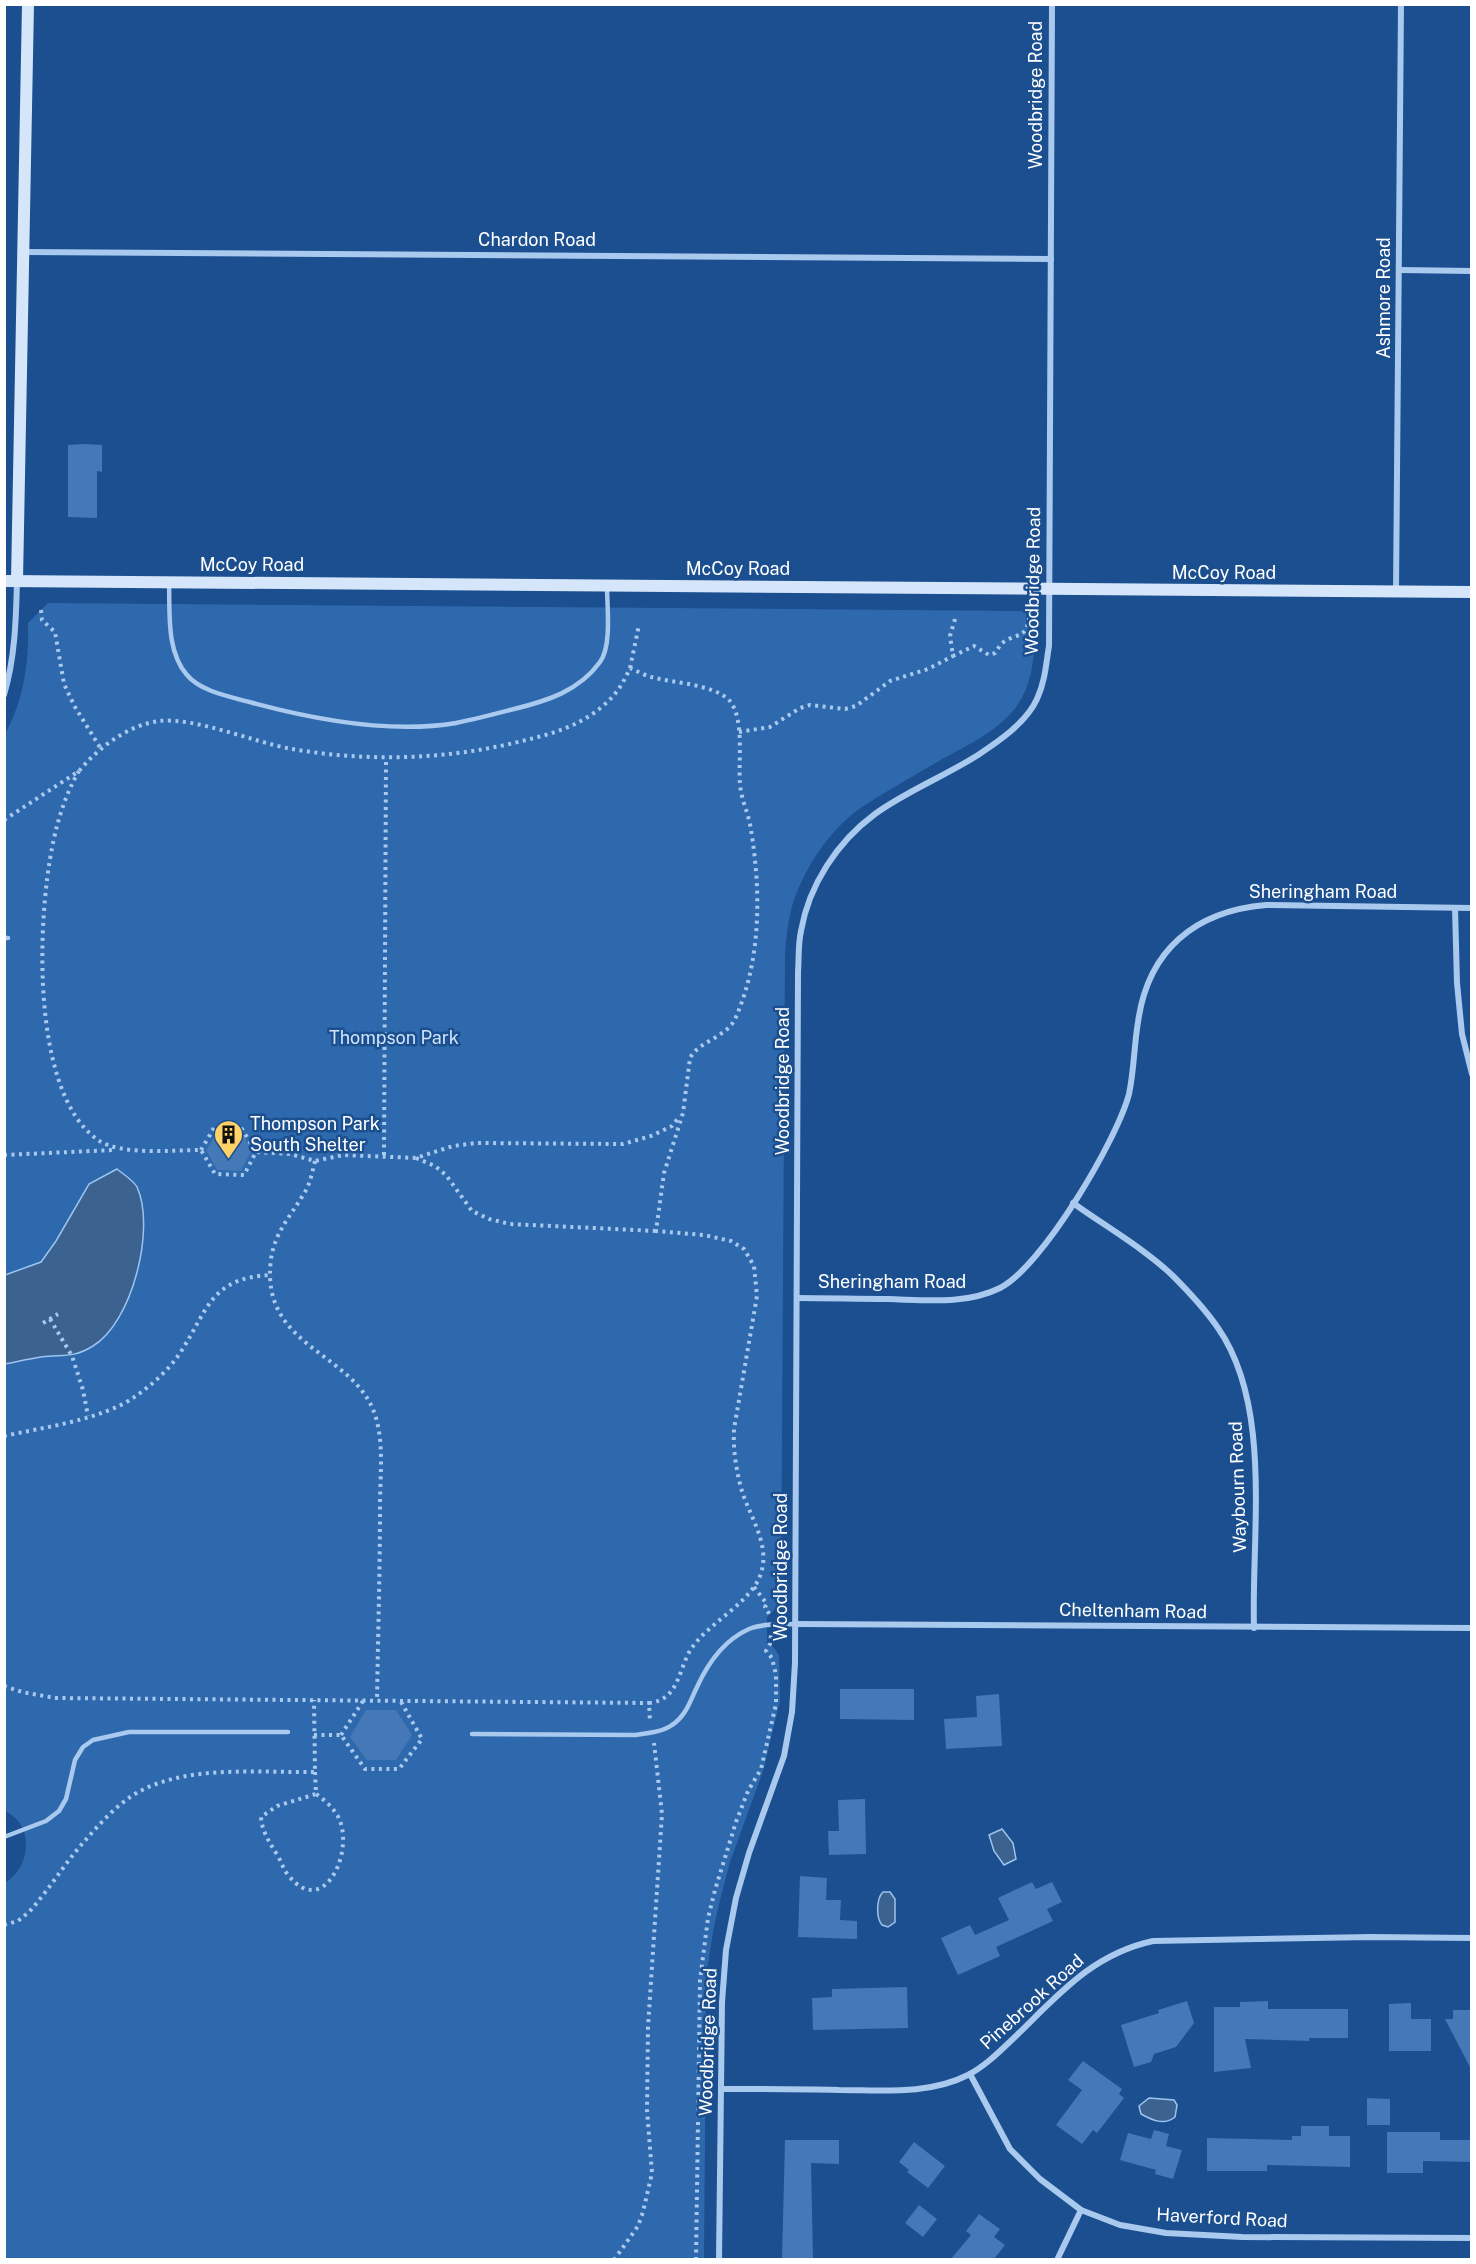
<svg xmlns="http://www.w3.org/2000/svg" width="1476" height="2264" font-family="'Public Sans',sans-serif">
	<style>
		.green { fill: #2e69ad }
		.water { fill: #3c6290; stroke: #9cc4f0; stroke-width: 1.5 }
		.building { fill: #4478b7 }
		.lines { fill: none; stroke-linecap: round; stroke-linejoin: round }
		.path { stroke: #a9c9ee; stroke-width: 4; stroke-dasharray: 3 4.5; stroke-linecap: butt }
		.lane { stroke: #a9c9ee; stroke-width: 4.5 }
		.street { stroke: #a9c9ee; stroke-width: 6 }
		.secondary { stroke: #d6e6fa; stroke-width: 12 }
		.labels { text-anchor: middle; stroke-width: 5; stroke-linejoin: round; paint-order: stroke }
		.street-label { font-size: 18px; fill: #fff; stroke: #1b4f8f }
		.park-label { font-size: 18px; fill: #cfe3fa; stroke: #1b4f8f }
		.poi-label { font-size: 18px; fill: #fff; stroke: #1b4f8f; text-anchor: start }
	</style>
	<rect width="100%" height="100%" fill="#1b4f8f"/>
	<path class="green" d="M 48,603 L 1026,611 L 1026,624 L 1035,625 C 1035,655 1033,688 1012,712 C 994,733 968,745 944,758 C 917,774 888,790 862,807 C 830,829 805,867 793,903 C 788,920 786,939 785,957 L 781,1597 L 778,1606 L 767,1617 L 767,1643 L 773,1647 L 779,1655 L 780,1701 L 763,1771 L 730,1862 L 720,1900 L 713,1931 L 707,1972 L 706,2010 L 704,2259 L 5,2259 L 5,1883 C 31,1867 35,1825 5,1811 L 4,736 C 24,700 29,663 28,623 Z"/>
	<g class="water">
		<path d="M 117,1169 C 123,1174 134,1181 137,1187 C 156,1228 132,1323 93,1346 C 72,1359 62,1354 41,1357 C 28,1359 16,1362 5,1364 L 5,1275 L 41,1262 L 56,1241 L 89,1184 Z"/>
		<path d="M 1002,1829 L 1013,1843 L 1016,1859 L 1004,1865 L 994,1851 L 989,1835 Z"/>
		<path d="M 883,1892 L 890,1892 L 895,1899 L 895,1922 L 888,1927 L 882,1925 C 876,1918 876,1899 883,1892 Z"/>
		<path d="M 1149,2098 L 1174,2100 L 1177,2105 L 1175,2117 C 1164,2126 1152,2120 1141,2114 L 1139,2106 Z"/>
	</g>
	<g class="building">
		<path d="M 84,444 L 102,445 L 102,472 L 97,471 L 97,518 L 68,517 L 68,445 Z"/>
		<path d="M 218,1131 L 241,1131 L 252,1150 L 241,1171 L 217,1170 L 206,1150 Z"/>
		<path d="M 840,1689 L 914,1689 L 914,1720 L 840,1719 Z"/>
		<path d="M 999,1694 L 1002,1746 L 946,1749 L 944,1719 L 977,1717 L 976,1696 Z"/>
		<path d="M 366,1710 L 396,1710 L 412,1735 L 396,1760 L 367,1760 L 350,1737 Z"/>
		<path d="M 865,1799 L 866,1854 L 829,1855 L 828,1831 L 839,1831 L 838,1800 Z"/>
		<path d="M 800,1876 L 827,1878 L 826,1900 L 841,1900 L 840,1920 L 857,1921 L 857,1939 L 798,1937 Z"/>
		<path d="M 1032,1882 L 1036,1889 L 1052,1882 L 1062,1902 L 1047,1909 L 1053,1921 L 996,1947 L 1000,1956 L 958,1975 L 941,1938 L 970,1925 L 975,1935 L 1009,1920 L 998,1898 Z"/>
		<path d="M 907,1987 L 908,2028 L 813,2030 L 812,1998 L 832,1997 L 832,1989 Z"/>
		<path d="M 1187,2001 L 1194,2023 L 1176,2047 L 1154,2054 L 1151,2062 L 1134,2067 L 1121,2025 L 1159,2013 L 1158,2010 Z"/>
		<path d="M 1268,2001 L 1268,2009 L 1348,2009 L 1348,2038 L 1309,2038 L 1309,2041 L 1245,2039 L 1251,2068 L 1214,2072 L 1214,2007 L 1240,2007 L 1240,2002 Z"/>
		<path d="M 1411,2003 L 1411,2019 L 1431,2019 L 1431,2051 L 1389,2051 L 1389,2004 Z"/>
		<path d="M 1453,2010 L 1472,2010 L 1472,2071 L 1445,2019 L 1453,2019 Z"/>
		<path d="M 1083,2061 L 1122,2089 L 1119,2094 L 1124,2098 L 1097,2133 L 1093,2130 L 1082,2144 L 1056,2125 L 1082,2090 L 1068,2080 Z"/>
		<path d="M 1367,2098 L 1390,2099 L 1390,2125 L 1367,2125 Z"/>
		<path d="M 1301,2126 L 1329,2126 L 1329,2136 L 1350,2136 L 1350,2167 L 1267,2165 L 1267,2171 L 1207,2171 L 1207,2138 L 1292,2140 L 1292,2136 L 1301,2136 Z"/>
		<path d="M 1154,2130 L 1169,2134 L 1166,2146 L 1182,2150 L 1173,2179 L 1155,2174 L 1156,2170 L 1120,2160 L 1128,2133 L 1151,2139 Z"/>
		<path d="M 1387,2132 L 1440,2132 L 1440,2140 L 1472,2140 L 1472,2162 L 1423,2161 L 1423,2173 L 1387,2173 Z"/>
		<path d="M 785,2140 L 839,2140 L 839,2164 L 811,2163 L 813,2259 L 782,2259 Z"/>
		<path d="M 914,2142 L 945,2166 L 928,2188 L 907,2172 L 909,2170 L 899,2162 Z"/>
		<path d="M 919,2205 L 937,2219 L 923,2237 L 905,2223 Z"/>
		<path d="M 979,2214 L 1000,2229 L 994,2237 L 1005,2245 L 994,2259 L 951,2259 L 971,2235 L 966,2231 Z"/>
	</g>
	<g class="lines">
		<g class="path">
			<path d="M 41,610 L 42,620 L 55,632 L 64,684 L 75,707 L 101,749"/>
			<path d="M 955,619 L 950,636 L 953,656 L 974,646 L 989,655 L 995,653 C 998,649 1000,644 1005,641 C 1019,633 1026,638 1029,618"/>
			<path d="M 630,668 L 639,625"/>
			<path d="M 739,732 L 770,727 L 800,708 L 810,705 L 845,709 L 856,706 L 890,681 L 928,669 L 953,656"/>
			<path d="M 79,771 C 69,788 62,807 57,826 C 37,899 27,1091 98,1140 C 121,1156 173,1150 201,1150 L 215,1174 L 244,1175 L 256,1152 L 290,1154 L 315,1161 L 343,1155 L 416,1158 L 453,1146 L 476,1143 L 623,1144 L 651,1136 L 672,1126 L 680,1116"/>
			<path d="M 4,820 L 79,771 C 98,748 128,725 159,721 C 195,717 253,742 292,749 C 368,762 446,760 522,741 C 552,734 580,726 604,705 C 616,695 624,682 630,668 C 637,671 644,675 651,677 C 673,683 713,684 729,700 C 745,718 738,761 740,784 C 741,798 747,810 750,824 C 761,887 762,957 736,1017 C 727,1038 700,1040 690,1058 L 683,1113 L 664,1173 L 656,1231 L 704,1235 L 731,1241 L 744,1249 L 754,1266 L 757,1296 L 734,1429 C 733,1449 736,1469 741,1488 C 750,1519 776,1551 756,1584 C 739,1610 708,1624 691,1649 C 678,1670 679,1700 649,1703 L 650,1721"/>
			<path d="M 201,1150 L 214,1128 L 242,1129 L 256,1152"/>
			<path d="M 4,1155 L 114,1150"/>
			<path d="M 384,1155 L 386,758"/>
			<path d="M 416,1158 L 435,1166 L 446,1175 L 472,1211 L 489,1219 L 510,1224 L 656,1231"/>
			<path d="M 315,1161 C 312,1173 310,1185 303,1195 C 290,1217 275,1232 271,1259 C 259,1350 357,1351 376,1418 C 384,1445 380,1477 380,1505 C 380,1570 378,1635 377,1700"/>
			<path d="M 50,1319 L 72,1356 L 83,1390 L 88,1416"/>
			<path d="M 43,1323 L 58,1314"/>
			<path d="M 4,1436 C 45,1427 102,1420 136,1396 C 154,1383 170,1369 182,1350 C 208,1309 211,1278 270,1275"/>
			<path d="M 754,1587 L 767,1604 L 765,1607 L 770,1615"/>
			<path d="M 4,1686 L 22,1692 L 55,1698 L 649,1703"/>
			<path d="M 314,1735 L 341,1735 L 365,1769 L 399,1769 L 422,1739 L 400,1700"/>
			<path d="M 341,1735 L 363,1701"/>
			<path d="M 315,1772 L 316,1794 L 277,1806 L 261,1817 C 262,1833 271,1844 279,1858 C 282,1864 284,1870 288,1875 C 323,1919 353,1855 340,1821 C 336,1810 325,1800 316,1794"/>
			<path d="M 4,1925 L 18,1921 L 29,1912 C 48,1891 63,1866 82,1844 C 98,1826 115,1806 135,1794 C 185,1764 259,1773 315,1772 L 314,1700"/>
			<path d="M 614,2260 L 638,2226 L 643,2212 L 652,2173 L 647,2110 L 648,2027 L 662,1814 L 654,1743"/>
			<path d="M 696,2260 L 700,1980 L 708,1918 L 715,1890 L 736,1822 L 748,1791 L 761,1769 L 776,1704 L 776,1675 L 772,1658 L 766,1651 L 770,1644 L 771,1634"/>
		</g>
		<g class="lane">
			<path d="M 169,583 C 170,612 166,651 187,675 C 201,692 232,697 253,703 C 316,720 391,734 456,723 C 476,719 495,714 514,709 C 547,701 579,691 600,662 C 612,646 607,606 607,586"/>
			<path d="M 4,938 L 8,938"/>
			<path d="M 472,1734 L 636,1735 C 648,1733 662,1732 672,1725 C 686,1716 690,1701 697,1687 C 708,1663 724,1640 749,1629 C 762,1623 781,1625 795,1624"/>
			<path d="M 4,1837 L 46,1821 L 59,1811 L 66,1799 L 75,1760 L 83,1747 L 93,1740 L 129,1732 L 288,1732"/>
		</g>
		<g class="street">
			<path d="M 23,252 L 1051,259"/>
			<path d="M 1399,270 L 1472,271"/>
			<path d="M 1396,592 L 1401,4"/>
			<path d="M 4,695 C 15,658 16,620 17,581"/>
			<path d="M 1455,908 L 1457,983 L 1462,1034 L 1472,1074"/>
			<path d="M 1073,1203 C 1105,1226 1145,1249 1173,1276 C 1189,1292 1205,1309 1218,1328 C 1273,1407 1251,1536 1254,1628"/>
			<path d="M 797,1298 C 828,1298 858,1299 888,1299 C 925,1300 966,1305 1000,1288 C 1042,1267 1117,1140 1129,1094 C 1134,1071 1134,1046 1138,1022 C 1148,950 1195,911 1266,905 L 1472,908"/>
			<path d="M 795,1624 L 1472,1628"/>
			<path d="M 970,2074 L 1010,2149 L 1040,2179 L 1081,2210 L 1120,2225 L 1166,2233 L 1242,2237 L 1472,2238"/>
			<path d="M 721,2089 C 760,2089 800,2089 839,2090 C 882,2090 929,2095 968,2075 C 987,2065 1002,2049 1017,2035 C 1059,1994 1093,1954 1153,1941 L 1371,1937 L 1472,1938"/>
			<path d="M 719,2260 L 722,2002 L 726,1950 L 736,1898 L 749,1853 L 784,1756 L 792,1712 L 795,1663 L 798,972 C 799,959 798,944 801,931 C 809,885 837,842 875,814 C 905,792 945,776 978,755 C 999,741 1026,723 1037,699 C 1045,682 1046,664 1049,646 L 1052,4"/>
			<path d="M 1057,2260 L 1081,2210"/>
		</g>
		<g class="secondary">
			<path d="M 4,581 L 1472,592"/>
			<path d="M 17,581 L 28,4"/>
		</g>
	</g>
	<defs>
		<symbol id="building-pin" viewBox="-11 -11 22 30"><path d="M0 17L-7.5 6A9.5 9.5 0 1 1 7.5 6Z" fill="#ffd166" stroke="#1b4f8f"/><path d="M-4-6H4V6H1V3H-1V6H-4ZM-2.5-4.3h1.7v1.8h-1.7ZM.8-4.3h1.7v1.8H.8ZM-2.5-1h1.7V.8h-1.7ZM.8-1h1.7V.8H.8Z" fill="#111"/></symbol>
	</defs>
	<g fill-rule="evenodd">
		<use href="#building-pin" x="212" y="1118" width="33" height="45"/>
	</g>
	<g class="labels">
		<g class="street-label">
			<text transform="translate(1036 95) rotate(-90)" y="6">Woodbridge Road</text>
			<text x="537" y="246">Chardon Road</text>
			<text transform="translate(1384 298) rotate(-90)" y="6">Ashmore Road</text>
			<text x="252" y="571">McCoy Road</text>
			<text x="738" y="575">McCoy Road</text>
			<text x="1224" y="579">McCoy Road</text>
			<text transform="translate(1033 581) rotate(-89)" y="6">Woodbridge Road</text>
			<text x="1323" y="898">Sheringham Road</text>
			<text transform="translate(783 1081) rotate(-90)" y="6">Woodbridge Road</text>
			<text x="892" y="1288">Sheringham Road</text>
			<text transform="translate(1238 1487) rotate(-92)" y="6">Waybourn Road</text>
			<text transform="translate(781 1567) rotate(-90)" y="6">Woodbridge Road</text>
			<text transform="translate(1133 1611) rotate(1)" y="6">Cheltenham Road</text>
			<text transform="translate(1032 2002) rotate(-42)" y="6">Pinebrook Road</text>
			<text transform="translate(708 2042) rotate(-88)" y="6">Woodbridge Road</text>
			<text transform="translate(1222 2218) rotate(3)" y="6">Haverford Road</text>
		</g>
		<g class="park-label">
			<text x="394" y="1044">Thompson Park</text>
		</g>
		<g class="poi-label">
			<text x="250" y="1130">Thompson Park<tspan x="250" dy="21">South Shelter</tspan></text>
		</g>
	</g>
	<rect width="1476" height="2264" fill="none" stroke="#ffffff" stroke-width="12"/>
</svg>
